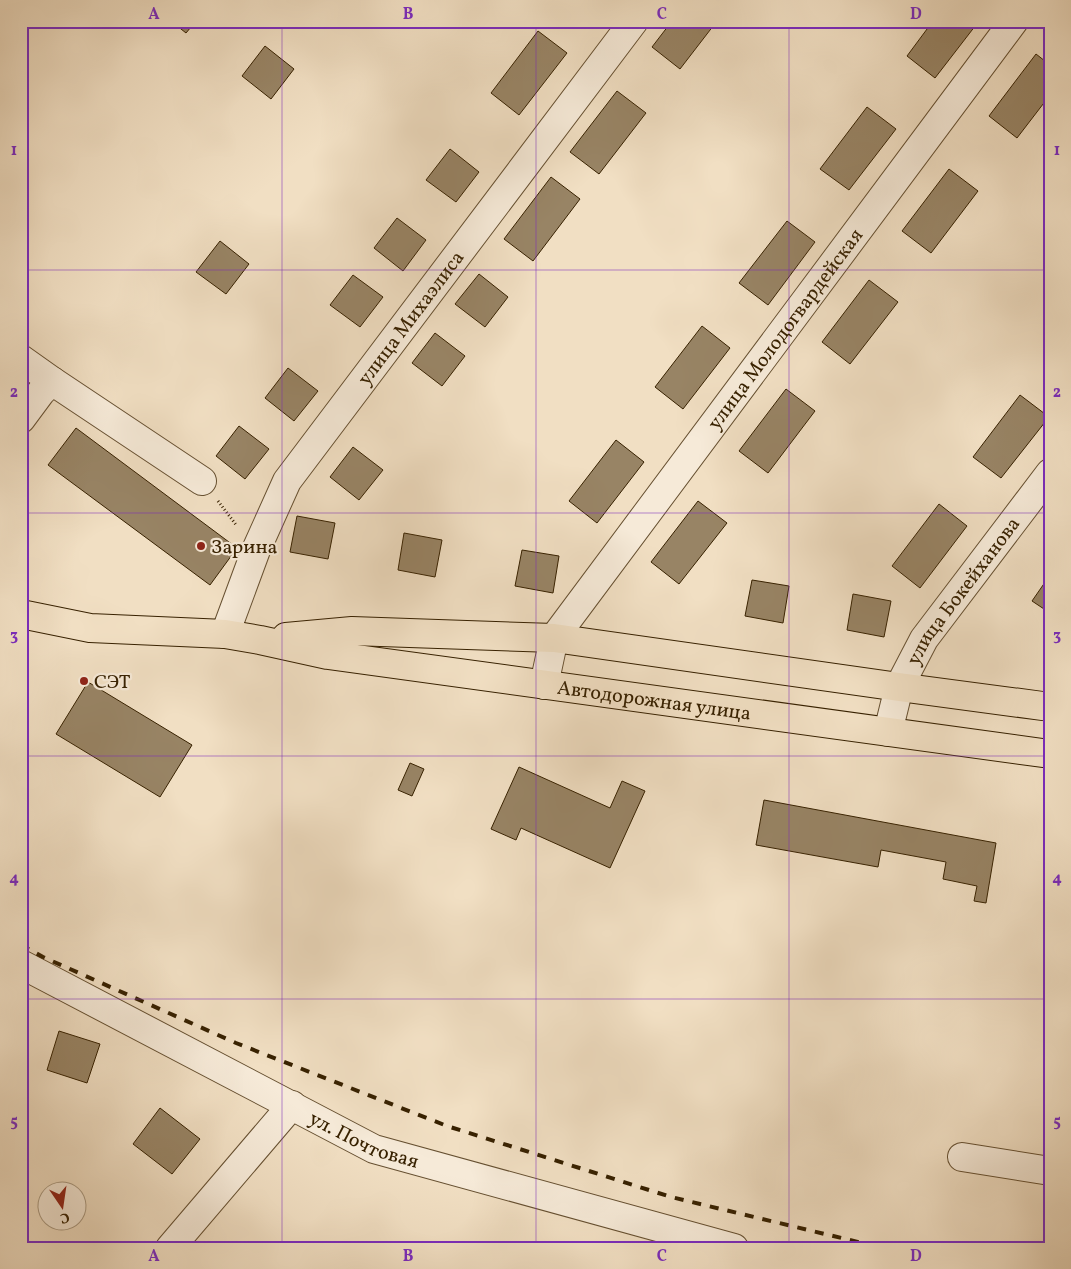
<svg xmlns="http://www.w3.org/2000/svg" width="1071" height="1269" font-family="Vollkorn,serif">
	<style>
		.building { fill: #988465; stroke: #372100 }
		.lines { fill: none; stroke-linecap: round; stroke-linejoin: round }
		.minor-casing { stroke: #665031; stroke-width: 30 }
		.major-casing { stroke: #372100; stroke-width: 30 }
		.path { stroke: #372100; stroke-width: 3; stroke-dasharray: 1 2.5; stroke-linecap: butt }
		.minor { stroke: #f6ead8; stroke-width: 28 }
		.major { stroke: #f1dfc3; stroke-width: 28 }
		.rail { stroke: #372100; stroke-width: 4; stroke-dasharray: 9 9; stroke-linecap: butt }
		.grid { fill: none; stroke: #7b2cbf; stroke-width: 1; stroke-opacity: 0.55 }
		.poi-dot { fill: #8f2418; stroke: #f6ead8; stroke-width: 2 }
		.labels { text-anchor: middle; stroke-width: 4.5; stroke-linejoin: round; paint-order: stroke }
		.street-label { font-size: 20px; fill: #372100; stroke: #f6ead8 }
		.poi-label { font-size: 20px; fill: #372100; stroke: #f6ead8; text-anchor: start }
		.neatline { fill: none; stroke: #7b2cbf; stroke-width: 2 }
		.grid-label { font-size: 16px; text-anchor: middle; font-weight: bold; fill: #7b2cbf }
	</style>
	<rect width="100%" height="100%" fill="#f1dfc3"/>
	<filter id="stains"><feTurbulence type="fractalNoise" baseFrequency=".004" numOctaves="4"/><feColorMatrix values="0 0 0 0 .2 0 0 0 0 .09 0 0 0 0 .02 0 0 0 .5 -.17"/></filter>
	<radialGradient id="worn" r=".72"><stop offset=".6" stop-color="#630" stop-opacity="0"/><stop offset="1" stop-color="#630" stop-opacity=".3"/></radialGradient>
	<g class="building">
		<path d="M 171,21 L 196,21 L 186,33 Z"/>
		<path d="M 672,21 L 717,21 L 680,69 L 652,47 Z"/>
		<path d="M 933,21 L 979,21 L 935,78 L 907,56 Z"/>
		<path d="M 538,31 L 567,53 L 519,115 L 491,93 Z"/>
		<path d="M 265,46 L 294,69 L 271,99 L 242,76 Z"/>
		<path d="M 1036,54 L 1050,65 L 1050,95 L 1017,138 L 989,116 Z"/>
		<path d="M 617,91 L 646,113 L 599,174 L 570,152 Z"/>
		<path d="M 867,107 L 896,129 L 849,190 L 820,169 Z"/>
		<path d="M 450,149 L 479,172 L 456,202 L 426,180 Z"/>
		<path d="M 949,169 L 978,191 L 931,253 L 902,231 Z"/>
		<path d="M 551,177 L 580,199 L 533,261 L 504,239 Z"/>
		<path d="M 397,218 L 426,240 L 403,271 L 374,248 Z"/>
		<path d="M 787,221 L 815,242 L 768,305 L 739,283 Z"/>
		<path d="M 220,241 L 249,264 L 226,294 L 196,272 Z"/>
		<path d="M 479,274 L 508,297 L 485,327 L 455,304 Z"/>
		<path d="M 353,275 L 383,297 L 360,327 L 330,305 Z"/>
		<path d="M 869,280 L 898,302 L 850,364 L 822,342 Z"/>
		<path d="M 702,326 L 730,348 L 683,409 L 655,387 Z"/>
		<path d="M 435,333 L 465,356 L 442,386 L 412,363 Z"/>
		<path d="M 288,368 L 318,391 L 294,421 L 265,398 Z"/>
		<path d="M 786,389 L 815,411 L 768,473 L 739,451 Z"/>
		<path d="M 1020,395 L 1049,417 L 1001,478 L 973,457 Z"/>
		<path d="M 239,426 L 269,449 L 245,479 L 216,456 Z"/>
		<path d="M 76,428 L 237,548 L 210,585 L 48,465 Z"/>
		<path d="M 616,440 L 644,462 L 597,523 L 569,501 Z"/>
		<path d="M 353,447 L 383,470 L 359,500 L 330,477 Z"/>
		<path d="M 698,501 L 727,523 L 679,584 L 651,562 Z"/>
		<path d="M 939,504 L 967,526 L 920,588 L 892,566 Z"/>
		<path d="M 297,516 L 335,523 L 328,559 L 290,552 Z"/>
		<path d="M 404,533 L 442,540 L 435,577 L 398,570 Z"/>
		<path d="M 522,550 L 559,556 L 553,593 L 515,586 Z"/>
		<path d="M 1050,575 L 1050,613 L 1032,601 Z"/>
		<path d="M 752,580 L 789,586 L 783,623 L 745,616 Z"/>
		<path d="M 853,594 L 891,601 L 884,637 L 847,630 Z"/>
		<path d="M 88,682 L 192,745 L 160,797 L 56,734 Z"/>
		<path d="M 410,763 L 424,769 L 412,796 L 398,790 Z"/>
		<path d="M 519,767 L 610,808 L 622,781 L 645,791 L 610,868 L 521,828 L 516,840 L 491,829 Z"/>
		<path d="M 764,800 L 996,843 L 986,903 L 974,901 L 977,886 L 943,879 L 946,862 L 881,850 L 878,867 L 756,845 Z"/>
		<path d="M 59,1031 L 100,1044 L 87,1083 L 47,1070 Z"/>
		<path d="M 160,1108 L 200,1139 L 172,1174 L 133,1144 Z"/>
	</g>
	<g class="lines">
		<defs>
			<g id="minor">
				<path d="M 21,359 L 52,381"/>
				<path d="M 21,419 L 41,392 L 52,381 L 202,481"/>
				<path id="s1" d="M 225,634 L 256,550 L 287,481 L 634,21"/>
				<path id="s2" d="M 544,685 L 554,638 L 1014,21"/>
				<path id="s3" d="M 888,732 L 899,687 L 924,639 L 1050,473"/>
				<path id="s4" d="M 21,964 L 374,1149 L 734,1248"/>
				<path d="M 962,1157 L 1050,1171"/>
				<path d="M 170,1248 L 292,1105"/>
			</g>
			<g id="major">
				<path id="s5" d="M 21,614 L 90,628 L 225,634 L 260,640 L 328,655 L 1050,754"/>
				<path d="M 286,637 L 352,631 L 554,638 L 899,687 L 1050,707"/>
			</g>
		</defs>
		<use href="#minor" class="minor-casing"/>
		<use href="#major" class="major-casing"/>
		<path class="path" d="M 218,501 L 237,526"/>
		<use href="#minor" class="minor"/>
		<use href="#major" class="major"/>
		<path class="rail" d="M 21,945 L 43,957 L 236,1043 L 447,1126 L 671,1197 L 883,1248"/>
	</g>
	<path class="grid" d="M 282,21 L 282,1248M 536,21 L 536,1248M 789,21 L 789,1248M 21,270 L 1050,270M 21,513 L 1050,513M 21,756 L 1050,756M 21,999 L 1050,999"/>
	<g class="poi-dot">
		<circle cx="201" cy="546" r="5"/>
		<circle cx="84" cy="681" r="5"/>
	</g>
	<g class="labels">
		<g class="street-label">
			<text dy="7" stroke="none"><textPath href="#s1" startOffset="370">улица Михаэлиса</textPath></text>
			<text dy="7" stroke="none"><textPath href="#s2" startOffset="434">улица Молодогвардейская</textPath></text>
			<text dy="7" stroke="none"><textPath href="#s3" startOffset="162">улица Бокейханова</textPath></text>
			<text dy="7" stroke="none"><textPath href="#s5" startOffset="640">Автодорожная улица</textPath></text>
			<text dy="7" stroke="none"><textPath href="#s4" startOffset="386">ул. Почтовая</textPath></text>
		</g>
		<g class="poi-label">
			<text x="211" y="553">Зарина</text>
			<text x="94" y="688">СЭТ</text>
		</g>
	</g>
	<rect width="1071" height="1269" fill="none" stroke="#f1dfc3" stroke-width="55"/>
	<g transform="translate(62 1206) rotate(167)"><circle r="24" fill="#f6ead8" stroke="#aa9a82"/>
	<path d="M0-4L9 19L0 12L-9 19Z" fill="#8f2418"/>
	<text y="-8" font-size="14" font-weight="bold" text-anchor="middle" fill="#372100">С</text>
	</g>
	<rect x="28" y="28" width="1016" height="1214" class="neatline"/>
	<g class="grid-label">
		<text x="154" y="19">A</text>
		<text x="408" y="19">B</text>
		<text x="662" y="19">C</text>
		<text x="916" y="19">D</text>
		<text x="14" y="155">1</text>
		<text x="1057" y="155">1</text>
		<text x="14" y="397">2</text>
		<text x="1057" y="397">2</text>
		<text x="14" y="640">3</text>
		<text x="1057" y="640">3</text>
		<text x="14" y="883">4</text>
		<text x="1057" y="883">4</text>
		<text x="14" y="1126">5</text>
		<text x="1057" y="1126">5</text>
		<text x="154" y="1261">A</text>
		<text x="408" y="1261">B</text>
		<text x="662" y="1261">C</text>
		<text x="916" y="1261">D</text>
	</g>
	<rect width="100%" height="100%" filter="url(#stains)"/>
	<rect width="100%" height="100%" fill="url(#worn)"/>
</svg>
